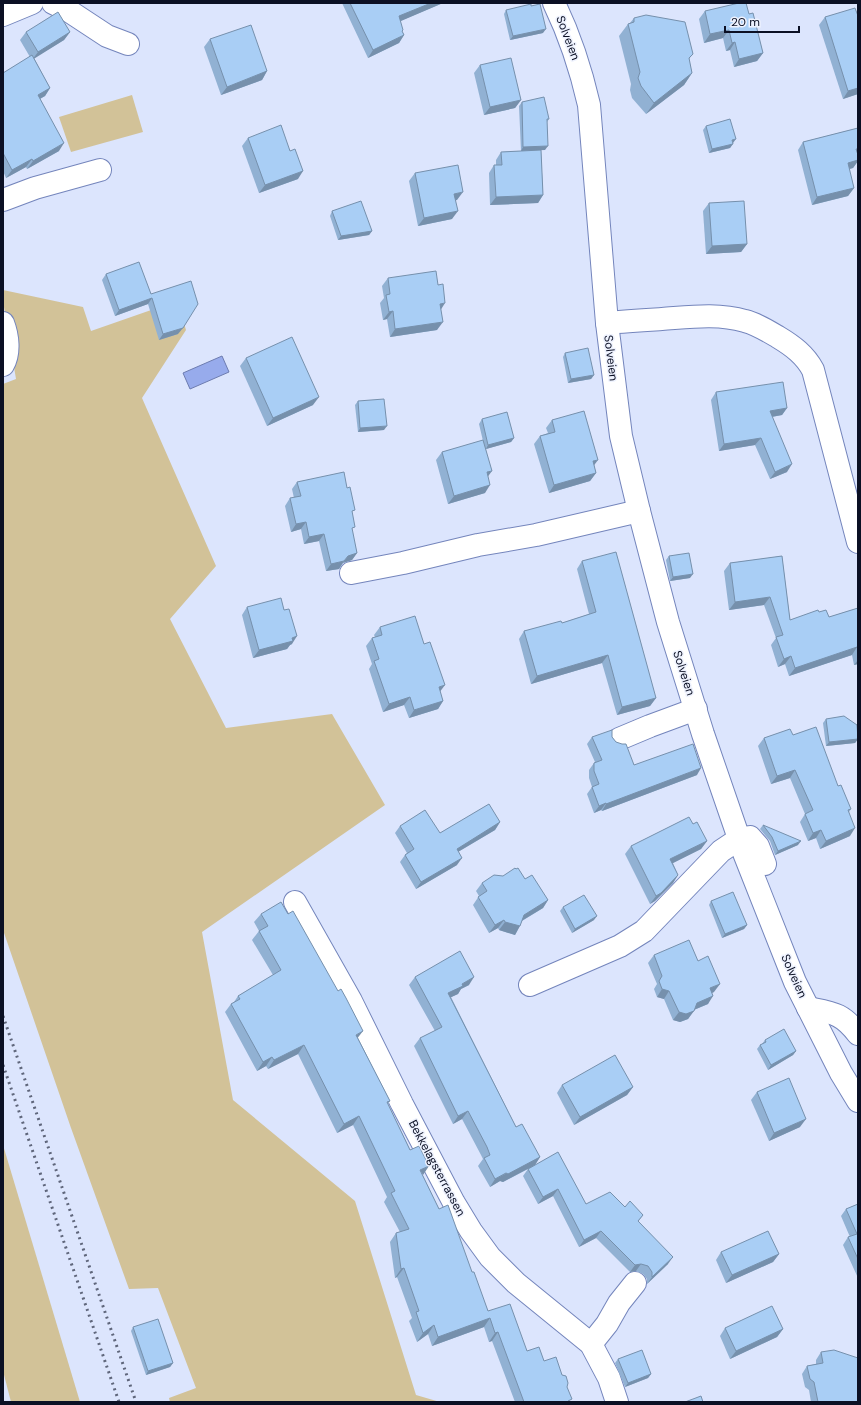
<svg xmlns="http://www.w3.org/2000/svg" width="861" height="1405" font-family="'DM Sans',sans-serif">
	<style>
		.green { fill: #d2c298 }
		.water { fill: #97abec; stroke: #6d7cb0 }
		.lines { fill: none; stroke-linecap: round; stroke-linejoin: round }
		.minor-casing { stroke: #7485bc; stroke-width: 24 }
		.minor { stroke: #fff; stroke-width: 22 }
		.rail { stroke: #5f667b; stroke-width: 3; stroke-dasharray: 2 4; stroke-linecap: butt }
		.wall { fill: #91b1d3 }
		.shaded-wall { fill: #7690ac }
		.building { fill: #a9cef5; stroke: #7690ac }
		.labels { text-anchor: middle; stroke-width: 3; stroke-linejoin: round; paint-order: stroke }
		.street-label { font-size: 12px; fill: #0b1024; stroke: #eef2fe }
	</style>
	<rect width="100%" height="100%" fill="#dce5fd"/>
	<g class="green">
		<path d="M 132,95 L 143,132 L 71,152 L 59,117 Z"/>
		<path d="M 3,290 L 83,307 L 91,331 L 177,301 L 186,330 L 142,398 L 216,566 L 170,619 L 226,728 L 332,714 L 385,805 L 202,932 L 233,1100 L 355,1201 L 416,1395 L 440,1402 L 170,1402 L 169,1398 L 196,1388 L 158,1288 L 129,1289 L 71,1128 L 3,930 L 3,384 L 16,379 L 3,301 Z"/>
		<path d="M 3,1145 L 80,1402 L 11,1402 L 3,1371 Z"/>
	</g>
	<path class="water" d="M 222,356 L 229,372 L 190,389 L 183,373 Z"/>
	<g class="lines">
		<defs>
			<g id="minor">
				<path d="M 53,3 L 69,11 L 107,36 L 128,44"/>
				<path d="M 554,3 C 570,36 581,70 589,105 L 607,323 L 621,436 L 639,511 L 668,622 L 703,734 L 744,853 L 795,982 L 841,1073 L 858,1101"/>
				<path d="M 3,15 L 32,3"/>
				<path d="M 3,200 L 35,188 L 100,170"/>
				<path d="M 3,323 C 8,336 10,353 3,365"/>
				<path d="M 607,323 C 625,321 644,320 662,319 C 690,317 718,313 745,321 C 757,324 768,331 778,337 C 793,346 805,355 813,370 L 858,542"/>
				<path d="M 351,573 L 403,563 L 478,545 L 536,535 L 639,511"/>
				<path d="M 619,739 L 650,726 L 696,709"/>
				<path d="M 295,902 L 351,1001 L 402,1104 L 454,1203 L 471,1231 L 490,1257 L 516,1283 L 591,1344 L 609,1378 L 617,1402"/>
				<path d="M 530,985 L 620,946 L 644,931 L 721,851 L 739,839 L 750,837 L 758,846 L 765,864"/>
				<path d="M 808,1008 C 833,1013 842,1013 858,1034"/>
				<path d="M 591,1344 L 607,1324 L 619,1303 L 635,1283"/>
			</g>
		</defs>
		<use href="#minor" class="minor-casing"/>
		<use href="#minor" class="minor"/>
		<g class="rail">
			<path d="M 3,1016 L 136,1402"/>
			<path d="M 3,1065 L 119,1402"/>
		</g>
	</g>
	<g class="wall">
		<path d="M 342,3 L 443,3 L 400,21 L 402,31 L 404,35 L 399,43 L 368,58 Z"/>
		<path d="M 506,10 L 543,33 L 510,40 L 504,14 Z"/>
		<path d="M 705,11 L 749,14 L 763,53 L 757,61 L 734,67 L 730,50 L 726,51 L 723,38 L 704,43 L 699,19 Z"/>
		<path d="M 858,16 L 858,94 L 843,99 L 819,25 L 825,17 Z"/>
		<path d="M 634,18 L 693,54 L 689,59 L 692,73 L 684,85 L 646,114 L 632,98 L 630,90 L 631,84 L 619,36 L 628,24 L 630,23 Z"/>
		<path d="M 26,32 L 70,32 L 64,40 L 34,58 L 50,88 L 45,96 L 40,99 L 59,151 L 27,169 L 26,167 L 6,178 L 3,171 L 3,73 L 30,57 L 20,40 Z"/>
		<path d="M 210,39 L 267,71 L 262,80 L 221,95 L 204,47 Z"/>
		<path d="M 480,65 L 521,100 L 515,108 L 484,115 L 474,73 Z"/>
		<path d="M 522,102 L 549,119 L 547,122 L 545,150 L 541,150 L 543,195 L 538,203 L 490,205 L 489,173 L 494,165 L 496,165 L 496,160 L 501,152 L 521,151 L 519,106 Z"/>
		<path d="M 706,126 L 733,143 L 730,148 L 709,153 L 703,130 Z"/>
		<path d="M 858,128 L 858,161 L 853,168 L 849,169 L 854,188 L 848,196 L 812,205 L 798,150 L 803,142 Z"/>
		<path d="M 248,138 L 290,151 L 298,179 L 259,193 L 242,146 Z"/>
		<path d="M 415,173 L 457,200 L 455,200 L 452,219 L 418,226 L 409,181 Z"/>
		<path d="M 709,203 L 747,244 L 741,252 L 706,254 L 703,211 Z"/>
		<path d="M 332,211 L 372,231 L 369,235 L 338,240 L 330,216 Z"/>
		<path d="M 106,274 L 151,294 L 178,334 L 159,340 L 148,304 L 115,316 L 102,280 Z"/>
		<path d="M 388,278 L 441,309 L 437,330 L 390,337 L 387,319 L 383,320 L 380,303 L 384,298 L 382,286 Z"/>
		<path d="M 565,353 L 594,375 L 591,379 L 568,383 L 563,357 Z"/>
		<path d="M 246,358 L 313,405 L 267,426 L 240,366 Z"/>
		<path d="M 716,392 L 787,408 L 782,415 L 772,417 L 787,472 L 770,479 L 755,445 L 719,451 L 711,400 Z"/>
		<path d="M 358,401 L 384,430 L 358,432 L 355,405 Z"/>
		<path d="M 482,419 L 514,438 L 511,442 L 486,449 L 488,476 L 485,493 L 448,504 L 436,460 L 442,452 L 483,441 L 479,424 Z"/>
		<path d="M 552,420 L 594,465 L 596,473 L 590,481 L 549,493 L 534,444 L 540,436 L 548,433 L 546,428 Z"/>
		<path d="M 297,482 L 352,514 L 352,531 L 357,553 L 352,560 L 343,563 L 339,569 L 326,571 L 319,541 L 304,544 L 301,529 L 291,532 L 285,506 L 290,498 L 294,498 L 292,489 Z"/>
		<path d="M 669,556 L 690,578 L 670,581 L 666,560 Z"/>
		<path d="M 782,556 L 790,620 L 819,612 L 829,617 L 858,608 L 858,664 L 854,665 L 852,655 L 789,676 L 785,664 L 778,667 L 771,645 L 776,638 L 764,605 L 729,610 L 724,571 L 730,563 Z"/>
		<path d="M 582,561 L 656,698 L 650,706 L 617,715 L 602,663 L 531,684 L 519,639 L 524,631 L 562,623 L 589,614 L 577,569 Z"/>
		<path d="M 247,607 L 292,644 L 290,645 L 287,649 L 253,658 L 242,615 Z"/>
		<path d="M 380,627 L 440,692 L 443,701 L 438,709 L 409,718 L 404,705 L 383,712 L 369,669 L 372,664 L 366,646 L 372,638 L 375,637 L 374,635 Z"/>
		<path d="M 826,719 L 858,739 L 855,743 L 826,746 L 823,723 Z"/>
		<path d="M 793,735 L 838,786 L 851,809 L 849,812 L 850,836 L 820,849 L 816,838 L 808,841 L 800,822 L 805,814 L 790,778 L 771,784 L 758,746 L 764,738 Z"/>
		<path d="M 592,737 L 612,737 L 634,765 L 697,775 L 602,811 L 601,810 L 594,813 L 587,794 L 592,787 L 589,778 L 589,770 L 594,763 L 595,762 L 587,744 Z"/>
		<path d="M 500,822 L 495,830 L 458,852 L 457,865 L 416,889 L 400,862 L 405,855 L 407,853 L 395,833 L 400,826 L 440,833 Z"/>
		<path d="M 693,824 L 707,841 L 701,849 L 673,863 L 678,875 L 673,883 L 655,901 L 650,904 L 625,854 L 631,846 Z"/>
		<path d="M 763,825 L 798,845 L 775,855 L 770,841 L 760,829 Z"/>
		<path d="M 525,879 L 548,900 L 543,908 L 522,921 L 515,935 L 499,930 L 498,928 L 489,933 L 473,905 L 479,896 L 476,891 L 482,883 Z"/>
		<path d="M 711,901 L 747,925 L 744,929 L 722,938 L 709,905 Z"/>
		<path d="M 563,907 L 594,920 L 572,933 L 560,911 Z"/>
		<path d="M 261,914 L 358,1038 L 390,1101 L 388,1104 L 439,1209 L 472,1272 L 488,1311 L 527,1351 L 544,1361 L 567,1387 L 570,1402 L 515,1402 L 492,1341 L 489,1342 L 484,1327 L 432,1346 L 428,1334 L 417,1342 L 409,1321 L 412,1318 L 397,1277 L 395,1278 L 390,1242 L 396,1233 L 400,1232 L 384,1202 L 387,1197 L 353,1125 L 337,1133 L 298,1054 L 268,1069 L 266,1066 L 257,1071 L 225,1012 L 231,1004 L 234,1002 L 238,996 L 273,975 L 252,940 L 259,931 L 254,922 Z"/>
		<path d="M 654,955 L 698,961 L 714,992 L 712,993 L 708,1004 L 694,1010 L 688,1019 L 680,1022 L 673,1020 L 664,999 L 657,997 L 654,989 L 657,984 L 648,963 Z"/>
		<path d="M 415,977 L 469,985 L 461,989 L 458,994 L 451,997 L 516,1127 L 540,1157 L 535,1165 L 586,1204 L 625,1207 L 643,1215 L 638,1222 L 668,1264 L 647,1284 L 647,1279 L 643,1274 L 636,1271 L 630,1272 L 596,1238 L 579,1247 L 553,1196 L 538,1204 L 523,1176 L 528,1169 L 503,1182 L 500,1181 L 490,1187 L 478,1166 L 483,1159 L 481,1155 L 462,1119 L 453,1124 L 414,1046 L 420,1038 L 435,1031 L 409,985 Z"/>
		<path d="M 765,1040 L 796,1051 L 793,1055 L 768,1070 L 757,1049 L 760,1045 L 762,1044 Z"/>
		<path d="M 562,1085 L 633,1087 L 627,1095 L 574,1125 L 557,1093 Z"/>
		<path d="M 757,1092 L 800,1127 L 769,1141 L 751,1100 Z"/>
		<path d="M 858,1204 L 858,1278 L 843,1245 L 848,1237 L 850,1237 L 841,1216 L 846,1209 Z"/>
		<path d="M 721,1252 L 779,1254 L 773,1262 L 726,1283 L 716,1260 Z"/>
		<path d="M 133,1327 L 173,1363 L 170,1367 L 146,1375 L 131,1331 Z"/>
		<path d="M 725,1328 L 783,1329 L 777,1337 L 730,1359 L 720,1336 Z"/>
		<path d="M 821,1352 L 858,1402 L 811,1402 L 809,1390 L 805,1387 L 802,1374 L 807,1366 L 816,1364 L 816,1360 Z"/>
		<path d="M 618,1359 L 651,1374 L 648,1378 L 625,1387 L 615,1363 Z"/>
	</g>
	<g class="shaded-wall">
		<path d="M 431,3 L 443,3 L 394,24 L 399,16 Z"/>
		<path d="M 546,29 L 543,33 L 510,40 L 513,36 Z"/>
		<path d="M 729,30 L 723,38 L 704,43 L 710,34 Z"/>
		<path d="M 70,32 L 64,40 L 32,60 L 38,52 Z"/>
		<path d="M 404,35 L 399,43 L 368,58 L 373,50 Z"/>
		<path d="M 735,42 L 730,50 L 726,51 L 732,43 Z"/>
		<path d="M 763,53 L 757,61 L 734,67 L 739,59 Z"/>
		<path d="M 267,71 L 262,80 L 221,95 L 227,87 Z"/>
		<path d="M 692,73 L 684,85 L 646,114 L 654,103 Z"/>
		<path d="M 50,88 L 45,96 L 32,103 L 38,95 Z"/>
		<path d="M 858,88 L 858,94 L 843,99 L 848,91 Z"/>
		<path d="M 521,100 L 515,108 L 484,115 L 490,107 Z"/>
		<path d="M 736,139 L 733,143 L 732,140 Z"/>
		<path d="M 64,143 L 59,151 L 27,169 L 33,161 Z"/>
		<path d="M 733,144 L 730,148 L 709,153 L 712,149 Z"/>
		<path d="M 548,146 L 545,150 L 521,151 L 523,147 Z"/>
		<path d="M 32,159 L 26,167 L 6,178 L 12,170 Z"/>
		<path d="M 858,160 L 858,161 L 853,168 L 842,171 L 848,163 Z"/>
		<path d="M 303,171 L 298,179 L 259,193 L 265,185 Z"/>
		<path d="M 854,188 L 848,196 L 812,205 L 817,197 Z"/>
		<path d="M 463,192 L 457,200 L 449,202 L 454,194 Z"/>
		<path d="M 543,195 L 538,203 L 490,205 L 496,197 Z"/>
		<path d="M 458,211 L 452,219 L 418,226 L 424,218 Z"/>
		<path d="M 372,231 L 369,235 L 338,240 L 341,236 Z"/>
		<path d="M 747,244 L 741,252 L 706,254 L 712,246 Z"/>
		<path d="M 152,298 L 148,304 L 115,316 L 119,310 Z"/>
		<path d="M 445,303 L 440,311 L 440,304 Z"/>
		<path d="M 393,311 L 387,319 L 383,320 L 389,312 Z"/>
		<path d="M 443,322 L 437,330 L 390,337 L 395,329 Z"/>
		<path d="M 183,328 L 178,334 L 159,340 L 163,334 Z"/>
		<path d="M 594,375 L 591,379 L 568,383 L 571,379 Z"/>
		<path d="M 319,397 L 313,405 L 267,426 L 273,418 Z"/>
		<path d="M 787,408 L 782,415 L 765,418 L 770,411 Z"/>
		<path d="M 387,426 L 384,430 L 358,432 L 360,428 Z"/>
		<path d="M 514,438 L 511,442 L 486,449 L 488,445 Z"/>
		<path d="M 761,438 L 755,445 L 719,451 L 724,444 Z"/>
		<path d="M 598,460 L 592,468 L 593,461 Z"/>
		<path d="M 792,464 L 787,472 L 770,479 L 775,472 Z"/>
		<path d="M 492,471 L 486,479 L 487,472 Z"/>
		<path d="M 596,473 L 590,481 L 549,493 L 554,485 Z"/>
		<path d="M 490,485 L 485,493 L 448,504 L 454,496 Z"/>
		<path d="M 306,522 L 301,529 L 291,532 L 296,524 Z"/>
		<path d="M 324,534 L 319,541 L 304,544 L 309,537 Z"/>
		<path d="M 357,553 L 352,560 L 343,563 L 348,556 Z"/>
		<path d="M 344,561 L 339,569 L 326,571 L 331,564 Z"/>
		<path d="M 693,574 L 690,578 L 670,581 L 673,577 Z"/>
		<path d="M 770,597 L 764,605 L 729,610 L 735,602 Z"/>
		<path d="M 297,636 L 292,644 L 290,645 L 287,649 L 253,658 L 259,650 Z"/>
		<path d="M 857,647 L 852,655 L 789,676 L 795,668 Z"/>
		<path d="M 608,655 L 602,663 L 531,684 L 537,676 Z"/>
		<path d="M 791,656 L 785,664 L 778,667 L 784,659 Z"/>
		<path d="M 858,660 L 858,664 L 854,665 Z"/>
		<path d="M 445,685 L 439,693 L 439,687 Z"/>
		<path d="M 410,697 L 404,705 L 383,712 L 389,704 Z"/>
		<path d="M 656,698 L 650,706 L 617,715 L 622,707 Z"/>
		<path d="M 443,701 L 438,709 L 409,718 L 414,710 Z"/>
		<path d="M 858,739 L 855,743 L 826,746 L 829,742 Z"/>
		<path d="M 701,768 L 697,775 L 602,811 L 606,804 Z"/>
		<path d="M 795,770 L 790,778 L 771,784 L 777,776 Z"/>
		<path d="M 606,803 L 601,810 L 594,813 L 599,806 Z"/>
		<path d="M 500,822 L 495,830 L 451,856 L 457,849 Z"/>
		<path d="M 855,828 L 850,836 L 820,849 L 826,841 Z"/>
		<path d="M 821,830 L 816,838 L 808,841 L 813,833 Z"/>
		<path d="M 707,841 L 701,849 L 665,867 L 670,859 Z"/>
		<path d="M 801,841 L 798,845 L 775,855 L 778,851 Z"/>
		<path d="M 462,858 L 457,865 L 416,889 L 421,882 Z"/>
		<path d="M 678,875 L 673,883 L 655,901 L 650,904 L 656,896 Z"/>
		<path d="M 548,900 L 543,908 L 518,923 L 524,915 Z"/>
		<path d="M 597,916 L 594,920 L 572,933 L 575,929 Z"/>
		<path d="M 504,920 L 498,928 L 489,933 L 495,925 Z"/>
		<path d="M 505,922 L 520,926 L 515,935 L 499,930 Z"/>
		<path d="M 747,925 L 744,929 L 722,938 L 725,934 Z"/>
		<path d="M 474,977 L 469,985 L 461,989 L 458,994 L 443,1001 L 448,993 L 462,984 Z"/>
		<path d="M 720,984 L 714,992 L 704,996 L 710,988 Z"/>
		<path d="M 662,989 L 669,991 L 664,999 L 657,997 Z"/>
		<path d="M 713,996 L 708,1004 L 691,1011 L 697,1003 Z"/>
		<path d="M 694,1011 L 688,1019 L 680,1022 L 673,1020 L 679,1012 Z"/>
		<path d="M 363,1031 L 356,1040 L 356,1035 Z"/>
		<path d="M 304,1045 L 298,1054 L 268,1069 L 274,1060 Z"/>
		<path d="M 796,1051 L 793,1055 L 768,1070 L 771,1065 Z"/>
		<path d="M 272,1057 L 266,1066 L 257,1071 L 263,1062 Z"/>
		<path d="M 633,1087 L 627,1095 L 574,1125 L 580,1117 Z"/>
		<path d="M 468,1111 L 462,1119 L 453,1124 L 458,1116 Z"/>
		<path d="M 359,1116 L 353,1125 L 337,1133 L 344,1124 Z"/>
		<path d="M 806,1119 L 800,1127 L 769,1141 L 774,1133 Z"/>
		<path d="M 540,1157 L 535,1165 L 503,1182 L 500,1181 L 490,1187 L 495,1179 Z"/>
		<path d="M 429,1166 L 423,1175 L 420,1170 Z"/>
		<path d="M 558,1189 L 553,1196 L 538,1204 L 543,1197 Z"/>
		<path d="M 601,1231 L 596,1238 L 579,1247 L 584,1240 Z"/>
		<path d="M 779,1254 L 773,1262 L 726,1283 L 732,1275 Z"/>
		<path d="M 673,1257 L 668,1264 L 647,1284 L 652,1277 Z"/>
		<path d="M 641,1264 L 636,1271 L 630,1272 L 635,1265 Z"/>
		<path d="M 404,1268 L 397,1277 L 395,1278 L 401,1269 Z"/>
		<path d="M 490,1318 L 484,1327 L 432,1346 L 438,1337 Z"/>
		<path d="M 434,1325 L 428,1334 L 417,1342 L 423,1333 Z"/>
		<path d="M 783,1329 L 777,1337 L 730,1359 L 736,1351 Z"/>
		<path d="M 498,1332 L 492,1341 L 489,1342 L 495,1333 Z"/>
		<path d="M 173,1363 L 170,1367 L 146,1375 L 148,1371 Z"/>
		<path d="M 651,1374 L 648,1378 L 625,1387 L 628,1383 Z"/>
	</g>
	<g class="building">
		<path d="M 350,3 L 431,3 L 399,16 L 403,30 L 402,31 L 404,35 L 373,50 Z"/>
		<path d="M 739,3 L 746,3 L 749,14 L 753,13 L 763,53 L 739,59 L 735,42 L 732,43 L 729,30 L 710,34 L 705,11 Z"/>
		<path d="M 531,4 L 531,6 L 540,4 L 546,29 L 513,36 L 506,10 Z"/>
		<path d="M 855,8 L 858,16 L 858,88 L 848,91 L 825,17 Z"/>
		<path d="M 58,12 L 70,32 L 38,52 L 26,32 Z"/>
		<path d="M 646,15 L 685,22 L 693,54 L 689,58 L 692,73 L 654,103 L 641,86 L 638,78 L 640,72 L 628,24 L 634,22 L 634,18 Z"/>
		<path d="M 251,25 L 267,71 L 227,87 L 210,39 Z"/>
		<path d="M 32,55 L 50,88 L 38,95 L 64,143 L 33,161 L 32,159 L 12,170 L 3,153 L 3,73 Z"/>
		<path d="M 511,58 L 521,100 L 490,107 L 480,65 Z"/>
		<path d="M 544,97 L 549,119 L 547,119 L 548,146 L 523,147 L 522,102 Z"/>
		<path d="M 730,119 L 736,139 L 732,140 L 733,144 L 712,149 L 706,126 Z"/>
		<path d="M 281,125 L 290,151 L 295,149 L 303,171 L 265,185 L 248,138 Z"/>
		<path d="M 858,128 L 858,149 L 856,149 L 858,155 L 858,160 L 848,163 L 854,188 L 817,197 L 803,142 Z"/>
		<path d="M 541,150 L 543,195 L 496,197 L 494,165 L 502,165 L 501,152 Z"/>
		<path d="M 458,165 L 463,192 L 454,194 L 458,211 L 424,218 L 415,173 Z"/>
		<path d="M 361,201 L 372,231 L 341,236 L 332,211 Z"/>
		<path d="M 744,201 L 747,244 L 712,246 L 709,203 Z"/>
		<path d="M 139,262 L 151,294 L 191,281 L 198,304 L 183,328 L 163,334 L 152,298 L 119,310 L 106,274 Z"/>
		<path d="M 436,271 L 438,285 L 443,284 L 445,303 L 440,304 L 443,322 L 395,329 L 393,311 L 389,312 L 386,295 L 390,294 L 388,278 Z"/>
		<path d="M 292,337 L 319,397 L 273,418 L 246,358 Z"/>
		<path d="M 588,348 L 594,375 L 571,379 L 565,353 Z"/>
		<path d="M 783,382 L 787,408 L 770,411 L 792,464 L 775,472 L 761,438 L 724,444 L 716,392 Z"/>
		<path d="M 384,399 L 387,426 L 360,428 L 358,401 Z"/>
		<path d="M 584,411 L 598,460 L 593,461 L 596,473 L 554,485 L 540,436 L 555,432 L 552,420 Z"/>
		<path d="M 507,412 L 514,438 L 488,445 L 482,419 Z"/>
		<path d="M 483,440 L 492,471 L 487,472 L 490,485 L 454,496 L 442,452 Z"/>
		<path d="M 344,472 L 347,488 L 350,487 L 355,510 L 352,511 L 355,527 L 352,528 L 357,553 L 348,556 L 344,561 L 331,564 L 324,534 L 309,537 L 306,522 L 296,524 L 290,498 L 301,496 L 297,482 Z"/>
		<path d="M 616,552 L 656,698 L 622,707 L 608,655 L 537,676 L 524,631 L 561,621 L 562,623 L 596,612 L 582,561 Z"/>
		<path d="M 689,553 L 693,574 L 673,577 L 669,556 Z"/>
		<path d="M 782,556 L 790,620 L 818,610 L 819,612 L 826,610 L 829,617 L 858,608 L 858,650 L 857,647 L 795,668 L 791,656 L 784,659 L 776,637 L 783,635 L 770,597 L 735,602 L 730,563 Z"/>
		<path d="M 281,598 L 284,610 L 289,609 L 297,636 L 292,638 L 293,641 L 259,650 L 247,607 Z"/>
		<path d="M 415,616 L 424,644 L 430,642 L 445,685 L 439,687 L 443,701 L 414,710 L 410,697 L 389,704 L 374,661 L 379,659 L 372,638 L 382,635 L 380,627 Z"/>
		<path d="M 844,716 L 857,725 L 858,739 L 829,742 L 826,719 Z"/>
		<path d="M 816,727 L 838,786 L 841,785 L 851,809 L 848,810 L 855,828 L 826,841 L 821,830 L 813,833 L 805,814 L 813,810 L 795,770 L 777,776 L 764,738 L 790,729 L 793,735 Z"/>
		<path d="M 612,730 L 612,737 L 616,742 L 622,744 L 626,744 L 634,765 L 693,744 L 701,768 L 606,804 L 606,803 L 599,806 L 592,787 L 599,784 L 594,771 L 594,763 L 602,760 L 592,737 Z"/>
		<path d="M 489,804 L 500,822 L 457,849 L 462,858 L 421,882 L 405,855 L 414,849 L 400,826 L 425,810 L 440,833 Z"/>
		<path d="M 689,817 L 693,824 L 697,822 L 707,841 L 670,859 L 678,875 L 661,893 L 656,896 L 631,846 Z"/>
		<path d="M 763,825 L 801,841 L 778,851 L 772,837 Z"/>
		<path d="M 515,868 L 516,869 L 518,868 L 525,879 L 532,875 L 548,900 L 524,915 L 520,926 L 505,922 L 504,920 L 495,925 L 478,897 L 487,891 L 482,883 L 494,875 L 503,876 Z"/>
		<path d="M 733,892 L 747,925 L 725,934 L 711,901 Z"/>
		<path d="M 584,895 L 597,916 L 575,929 L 563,907 Z"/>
		<path d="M 281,902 L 288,914 L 293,911 L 338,991 L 341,989 L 346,998 L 363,1031 L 356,1035 L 390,1101 L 387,1102 L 410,1150 L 419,1146 L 429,1166 L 420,1170 L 439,1209 L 448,1205 L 472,1272 L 474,1272 L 488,1311 L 510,1304 L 527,1351 L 539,1347 L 544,1361 L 556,1357 L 562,1375 L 566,1376 L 568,1383 L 567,1387 L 572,1399 L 568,1401 L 568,1402 L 524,1402 L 498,1332 L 495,1333 L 490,1318 L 438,1337 L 434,1325 L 423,1333 L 416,1312 L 419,1311 L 404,1268 L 401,1269 L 396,1233 L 409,1229 L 391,1193 L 395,1191 L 359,1116 L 344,1124 L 304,1045 L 274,1060 L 272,1057 L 263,1062 L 231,1004 L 240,999 L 238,996 L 281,970 L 259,931 L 268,926 L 261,914 Z"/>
		<path d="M 689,940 L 698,961 L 708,956 L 720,984 L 710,988 L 713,996 L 697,1003 L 694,1011 L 686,1014 L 679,1012 L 669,991 L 662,989 L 659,981 L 662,976 L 654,955 Z"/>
		<path d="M 460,951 L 474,977 L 462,984 L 463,986 L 448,993 L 516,1127 L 522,1124 L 540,1157 L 508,1174 L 506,1173 L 495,1179 L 484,1158 L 490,1155 L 487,1147 L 468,1111 L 458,1116 L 420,1038 L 442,1027 L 415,977 Z"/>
		<path d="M 784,1029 L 796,1051 L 771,1065 L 760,1045 L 766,1042 L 765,1040 Z"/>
		<path d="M 615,1055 L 633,1087 L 580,1117 L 562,1085 Z"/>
		<path d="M 789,1078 L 806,1119 L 774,1133 L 757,1092 Z"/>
		<path d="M 558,1152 L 586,1204 L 610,1192 L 625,1207 L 630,1201 L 643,1215 L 638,1221 L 673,1257 L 652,1277 L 652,1272 L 648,1266 L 641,1264 L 635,1265 L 601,1231 L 584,1240 L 558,1189 L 543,1197 L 528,1169 Z"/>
		<path d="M 858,1204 L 858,1259 L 848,1237 L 857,1234 L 846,1209 Z"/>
		<path d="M 768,1231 L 779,1254 L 732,1275 L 721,1252 Z"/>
		<path d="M 772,1306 L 783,1329 L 736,1351 L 725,1328 Z"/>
		<path d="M 158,1319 L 173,1363 L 148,1371 L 133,1327 Z"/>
		<path d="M 642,1350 L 651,1374 L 628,1383 L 618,1359 Z"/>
		<path d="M 834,1350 L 858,1358 L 858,1402 L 818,1402 L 814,1382 L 810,1379 L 807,1366 L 823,1363 L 821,1352 Z"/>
		<path d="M 701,1396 L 703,1402 L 685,1402 Z"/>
	</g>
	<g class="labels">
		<g class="street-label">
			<text transform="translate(568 38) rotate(69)" y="4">Solveien</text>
			<text transform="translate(611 358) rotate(83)" y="4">Solveien</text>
			<text transform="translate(684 673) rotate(72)" y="4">Solveien</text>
			<text transform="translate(794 976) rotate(66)" y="4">Solveien</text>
			<text transform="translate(437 1168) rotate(62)" y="4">Bekkelagsterrassen</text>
		</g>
	</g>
	<rect width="861" height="1405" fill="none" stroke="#0b1024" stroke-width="8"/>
	<path d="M725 26v6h74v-6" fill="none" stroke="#0b1024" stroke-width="2"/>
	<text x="731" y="26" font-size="12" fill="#0b1024" stroke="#eef2fe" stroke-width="3" paint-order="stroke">20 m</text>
</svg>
